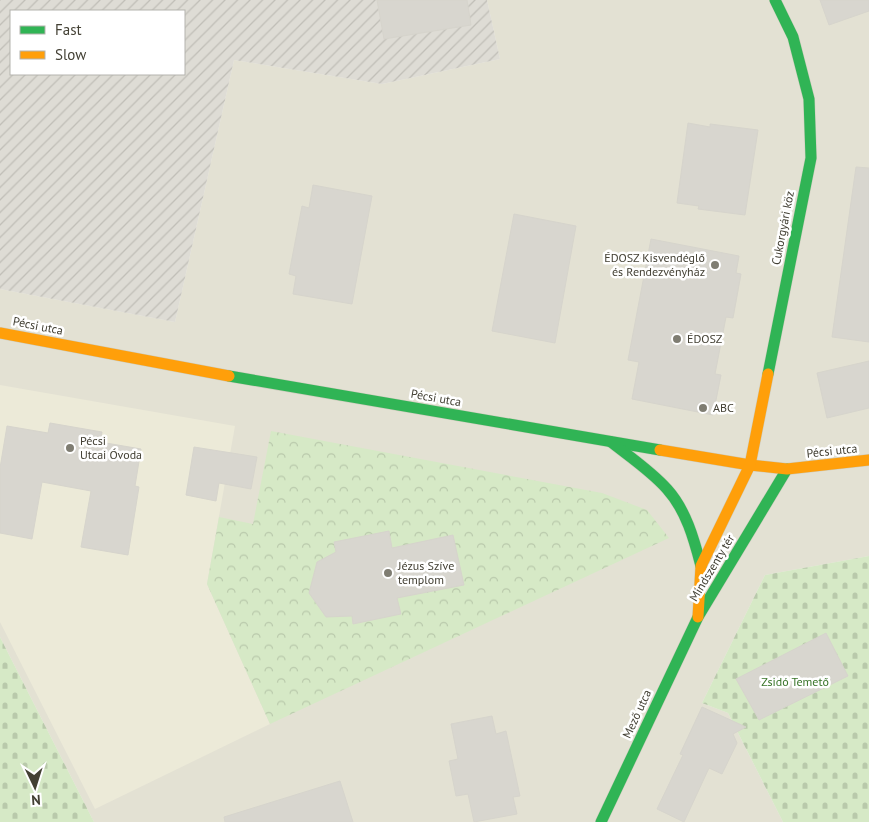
<svg xmlns="http://www.w3.org/2000/svg" width="869" height="822" font-family="'PT Sans',sans-serif">
	<style>
		.residential { fill: #e3e1d3 }
		.industrial { fill: url(#industrial-furrows); fill-rule: evenodd }
		.education { fill: #ecead8 }
		.cemetery { fill: url(#cemetery-stones) }
		.park { fill: url(#park-crowns) }
		.building { fill: #d8d6cf; stroke: #d6d4cc }
		.lines { fill: none; stroke-linecap: round; stroke-linejoin: round }
		.fast-casing { stroke: #ceccbd; stroke-width: 12 }
		.slow-casing { stroke: #ceccbd; stroke-width: 12 }
		.fast { stroke: #30b455; stroke-width: 11 }
		.slow { stroke: #ff9f0a; stroke-width: 11 }
		.poi-dot { fill: #7f7d72; stroke: #fff; stroke-width: 2 }
		.labels { text-anchor: middle; stroke-width: 5; stroke-linejoin: round; paint-order: stroke }
		.street-label { font-size: 12px; fill: #434034; stroke: #fff }
		.poi-label { font-size: 12px; fill: #434034; stroke: #fff; text-anchor: start }
		.park-label { font-size: 12px; fill: #387428; stroke: #fff }
	</style>
	<defs>
		<pattern id="industrial-furrows" width="10" height="10" patternUnits="userSpaceOnUse" patternTransform="scale(1.25)"><rect width="10" height="10" fill="#dedcd5"/><path d="M-1 1l2-2M0 10L10 0M9 11l2-2" fill="none" stroke="#c0beb7"/></pattern>
		<pattern id="cemetery-stones" width="16" height="16" patternUnits="userSpaceOnUse" patternTransform="scale(1.25)"><rect width="16" height="16" fill="#d6e9c6"/><path d="M2 7V4a2 2 0 0 1 4 0v3zM10 15v-3a2 2 0 0 1 4 0v3z" fill="#b9c9ab"/></pattern>
		<pattern id="park-crowns" width="20" height="18" patternUnits="userSpaceOnUse" patternTransform="scale(1.25)"><rect width="20" height="18" fill="#d6e9c6"/><path d="M2 6a3 3 0 1 1 6 0M12 15a3 3 0 1 1 6 0" fill="none" stroke="#b9c9ab"/></pattern>
	</defs>
	<rect width="100%" height="100%" fill="#eeede6"/>
	<path class="residential" d="M 487,0 L 869,0 L 869,556 L 765,575 L 702,703 L 728,713 L 783,822 L 94,822 L 0,637 L 0,289 L 175,322 L 234,60 L 382,84 L 500,59 Z"/>
	<path class="industrial" d="M 0,0 L 487,0 L 500,59 L 382,84 L 234,60 L 175,322 L 0,289 ZM 11,11 L 184,11 L 184,74 L 11,74 Z"/>
	<path class="education" d="M 0,385 L 235,426 L 207,584 L 270,724 L 95,809 L 0,622 Z"/>
	<g class="cemetery">
		<path d="M 869,556 L 869,822 L 783,822 L 728,713 L 702,703 L 765,575 Z"/>
		<path d="M 0,637 L 94,822 L 0,822 Z"/>
	</g>
	<path class="park" d="M 271,431 L 602,493 L 647,510 L 669,538 L 270,724 L 207,584 L 219,517 L 253,524 Z"/>
	<g class="building">
		<path d="M 377,0 L 467,0 L 471,25 L 384,39 Z"/>
		<path d="M 820,0 L 869,0 L 869,11 L 829,25 Z"/>
		<path d="M 688,123 L 710,127 L 710,124 L 758,130 L 745,215 L 698,209 L 699,206 L 677,203 Z"/>
		<path d="M 856,167 L 869,168 L 869,342 L 832,337 Z"/>
		<path d="M 313,185 L 372,196 L 352,304 L 293,294 L 296,276 L 289,274 L 302,206 L 309,208 Z"/>
		<path d="M 514,214 L 576,226 L 555,343 L 492,331 Z"/>
		<path d="M 651,239 L 739,256 L 736,273 L 741,274 L 733,318 L 726,317 L 715,374 L 721,375 L 713,415 L 632,399 L 639,362 L 628,360 Z"/>
		<path d="M 869,361 L 869,408 L 827,418 L 817,373 Z"/>
		<path d="M 50,423 L 102,432 L 100,442 L 141,449 L 135,486 L 139,487 L 128,555 L 81,547 L 91,491 L 42,482 L 32,539 L 0,533 L 0,468 L 7,426 L 48,433 Z"/>
		<path d="M 194,447 L 257,457 L 251,489 L 219,483 L 216,501 L 186,495 Z"/>
		<path d="M 389,531 L 392,548 L 453,535 L 464,585 L 397,598 L 401,614 L 353,624 L 352,616 L 326,617 L 309,593 L 317,562 L 336,552 L 334,542 Z"/>
		<path d="M 826,633 L 848,676 L 759,720 L 736,679 Z"/>
		<path d="M 702,707 L 746,727 L 733,734 L 737,743 L 722,774 L 709,768 L 684,822 L 657,809 L 683,755 L 680,754 Z"/>
		<path d="M 492,716 L 496,734 L 506,731 L 520,796 L 513,797 L 517,814 L 474,822 L 468,794 L 456,796 L 449,761 L 458,759 L 451,724 Z"/>
		<path d="M 340,781 L 353,822 L 225,822 L 224,817 Z"/>
	</g>
	<g class="lines">
		<defs>
			<g id="fast">
				<path d="M 768,374 L 811,158 L 809,99 L 793,37 L 775,0"/>
				<path d="M 229,376 L 660,450"/>
				<path d="M 611,442 C 630,457 651,471 667,489 C 686,510 694,539 701,566"/>
				<path d="M 601,822 L 698,617 L 787,469"/>
			</g>
			<g id="slow">
				<path d="M 0,333 L 229,376"/>
				<path d="M 660,450 L 750,465 L 787,469 L 869,460"/>
				<path d="M 698,617 L 701,566 L 750,465 L 768,374"/>
			</g>
		</defs>
		<use href="#fast" class="fast-casing"/>
		<use href="#slow" class="slow-casing"/>
		<use href="#fast" class="fast"/>
		<use href="#slow" class="slow"/>
	</g>
	<g class="poi-dot">
		<circle cx="715" cy="265" r="5"/>
		<circle cx="677" cy="339" r="5"/>
		<circle cx="703" cy="408" r="5"/>
		<circle cx="70" cy="448" r="5"/>
		<circle cx="388" cy="573" r="5"/>
	</g>
	<g class="labels">
		<g class="street-label">
			<text transform="translate(783 228) rotate(-79)" y="4">Cukorgyári köz</text>
			<text transform="translate(38 326) rotate(11)" y="4">Pécsi utca</text>
			<text transform="translate(436 398) rotate(10)" y="4">Pécsi utca</text>
			<text transform="translate(832 451) rotate(-6)" y="4">Pécsi utca</text>
			<text transform="translate(712 568) rotate(-59)" y="4">Mindszenty tér</text>
			<text transform="translate(637 714) rotate(-65)" y="4">Mező utca</text>
		</g>
		<g class="poi-label">
			<text x="705" y="262" text-anchor="end">ÉDOSZ Kisvendéglő<tspan x="705" dy="14">és Rendezvényház</tspan></text>
			<text x="687" y="343">ÉDOSZ</text>
			<text x="713" y="412">ABC</text>
			<text x="80" y="445">Pécsi<tspan x="80" dy="14">Utcai Óvoda</tspan></text>
			<text x="398" y="570">Jézus Szíve<tspan x="398" dy="14">templom</tspan></text>
		</g>
		<g class="park-label">
			<text x="795" y="686">Zsidó Temető</text>
		</g>
	</g>
	<rect x="10" y="10" width="175" height="65" fill="#ffffff" stroke="#b4b3ae"/>
	<rect x="20" y="26" width="25" height="8" fill="#30b455" stroke="#b4b3ae"/>
	<text x="55" y="35" font-size="15" fill="#434034">Fast</text>
	<rect x="20" y="51" width="25" height="8" fill="#ff9f0a" stroke="#b4b3ae"/>
	<text x="55" y="60" font-size="15" fill="#434034">Slow</text>
	<g transform="translate(35 787) rotate(176)" stroke="#ffffff" stroke-width="4" paint-order="stroke">
	<path d="M0-4L9 19L0 12L-9 19Z" fill="#434034"/>
	<text y="-8" font-size="14" font-weight="bold" text-anchor="middle" fill="#434034">N</text>
	</g>
</svg>
